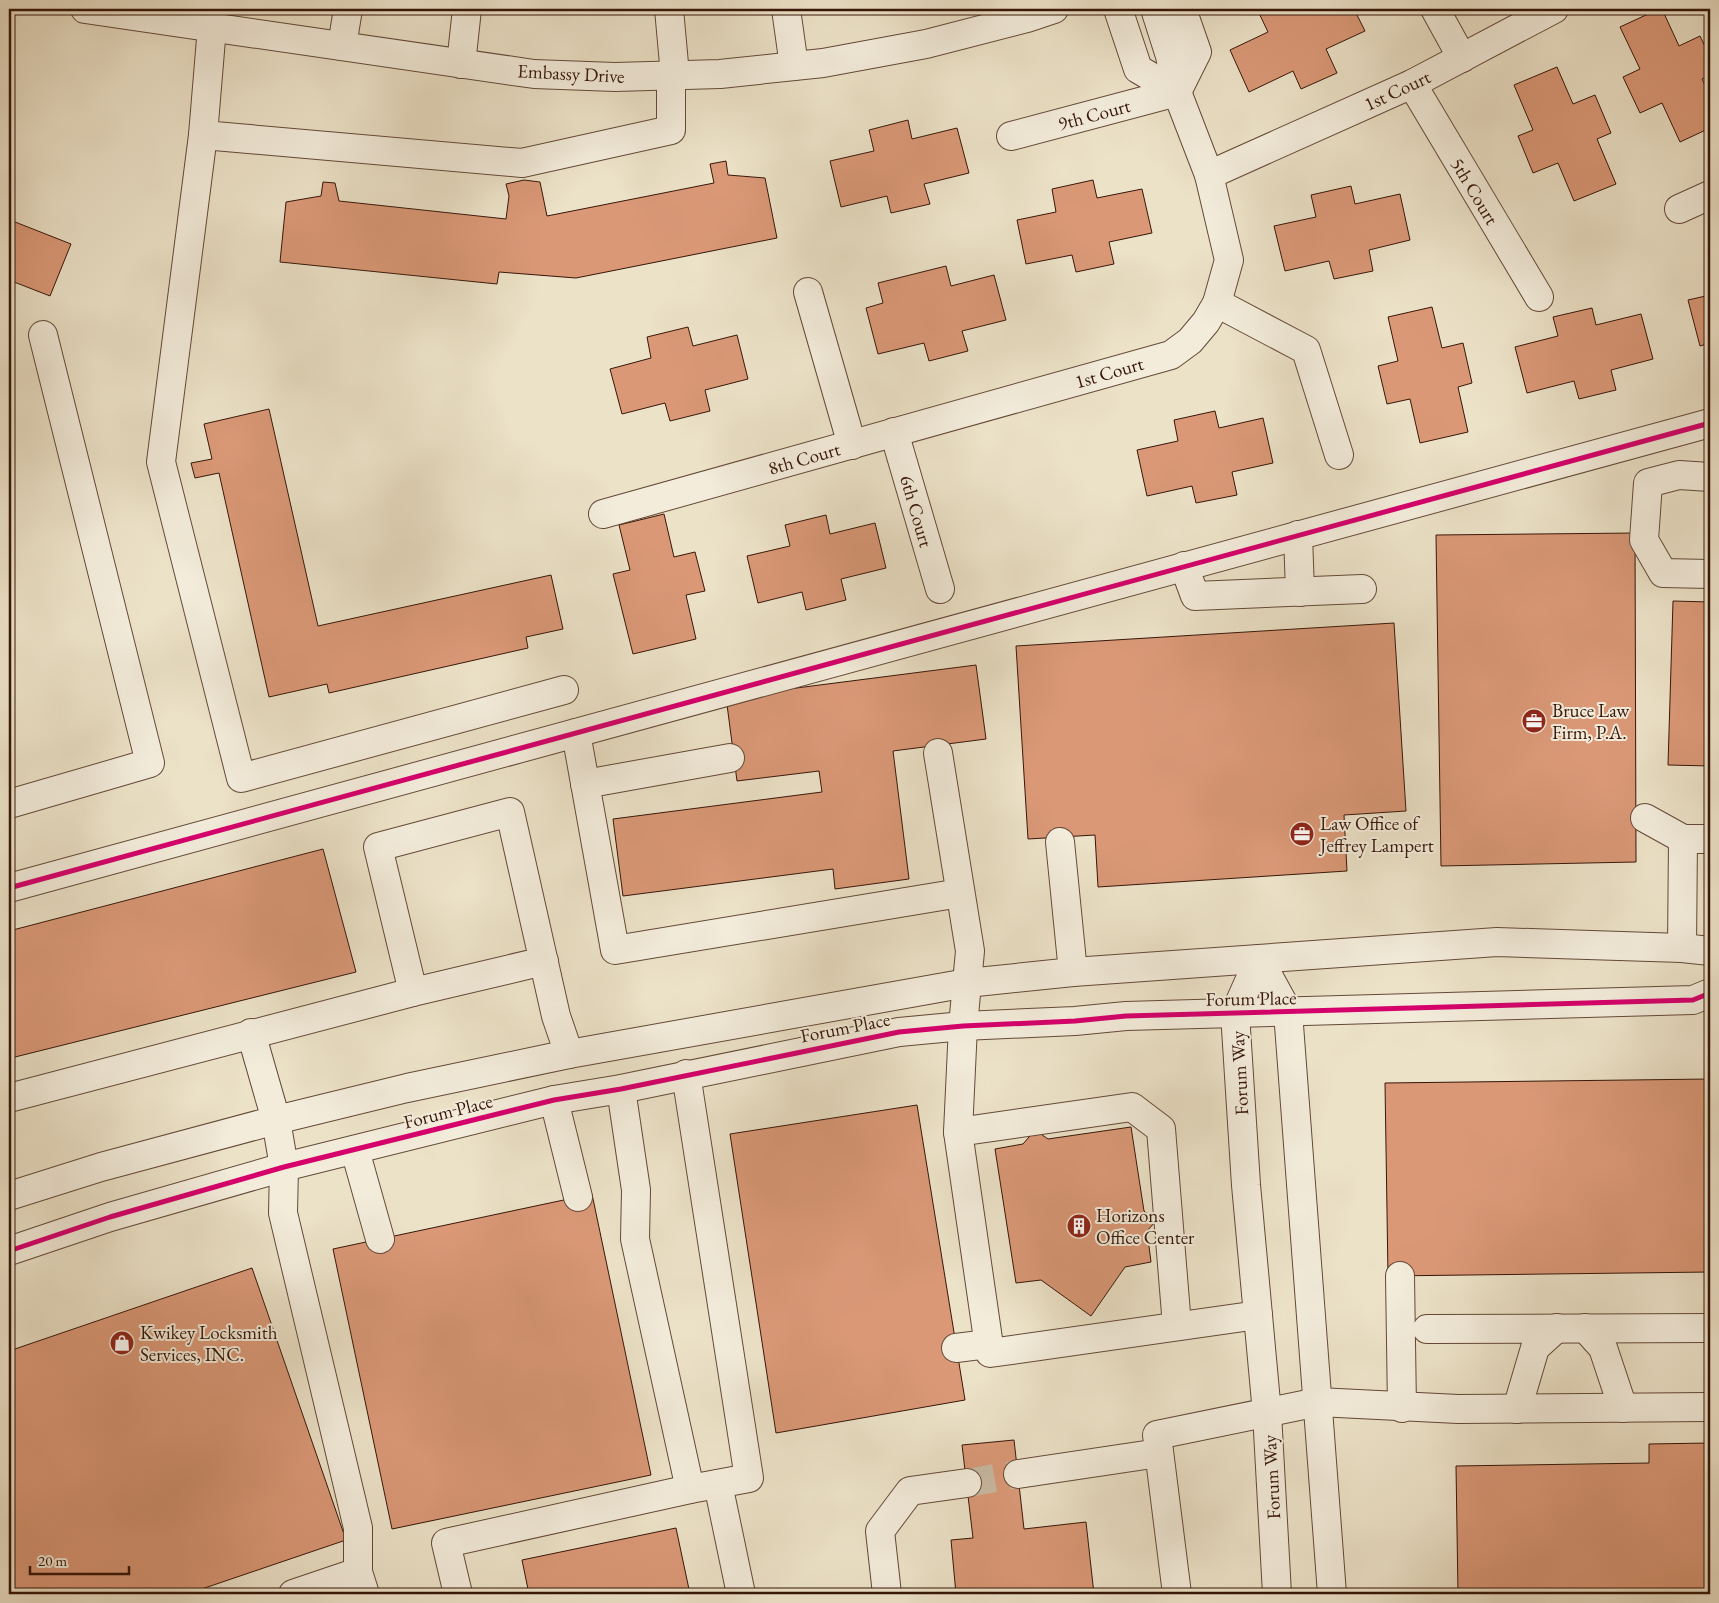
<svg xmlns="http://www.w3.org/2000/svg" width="1719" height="1603" font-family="'EB Garamond',serif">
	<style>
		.building { fill: #da9877; stroke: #371608 }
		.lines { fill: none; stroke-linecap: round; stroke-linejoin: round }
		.minor-tunnel { stroke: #c8b9a2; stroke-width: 28; stroke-dasharray: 28 14; stroke-linecap: butt }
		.minor-casing { stroke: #644938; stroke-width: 30 }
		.minor { stroke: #f3ecdb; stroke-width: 28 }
		.cycleway-casing { stroke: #f3ecdb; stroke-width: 8 }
		.cycleway { stroke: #d6006c; stroke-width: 5 }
		.labels { text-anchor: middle; stroke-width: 4; stroke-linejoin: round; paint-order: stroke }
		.street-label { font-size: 19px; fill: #371608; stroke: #f3ecdb }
		.poi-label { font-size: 19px; fill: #371608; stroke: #f3ecdb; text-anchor: start }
	</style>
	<rect width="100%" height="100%" fill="#ece2c8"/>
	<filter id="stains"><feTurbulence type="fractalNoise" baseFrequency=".004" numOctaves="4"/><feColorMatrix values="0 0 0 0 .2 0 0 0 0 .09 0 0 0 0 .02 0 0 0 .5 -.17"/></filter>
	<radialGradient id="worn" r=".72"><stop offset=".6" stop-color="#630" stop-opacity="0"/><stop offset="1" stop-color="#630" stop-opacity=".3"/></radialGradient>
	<g class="building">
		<path d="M 1263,9 L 1354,9 L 1365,31 L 1326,49 L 1337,73 L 1301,89 L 1293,71 L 1249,92 L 1230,50 L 1268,32 L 1258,11 Z"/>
		<path d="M 1659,9 L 1662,9 L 1679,46 L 1700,36 L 1710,57 L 1710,75 L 1702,79 L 1710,95 L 1710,128 L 1680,142 L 1662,103 L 1640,113 L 1623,77 L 1640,69 L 1620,27 Z"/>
		<path d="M 1557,67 L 1573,104 L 1595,95 L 1611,133 L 1597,139 L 1616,184 L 1574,201 L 1558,163 L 1533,173 L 1518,136 L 1533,130 L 1514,85 Z"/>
		<path d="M 908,120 L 912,139 L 957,128 L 969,173 L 924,184 L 930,204 L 891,213 L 887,196 L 841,207 L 830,161 L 874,151 L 869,130 Z"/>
		<path d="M 726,161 L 728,175 L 765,178 L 777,238 L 576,278 L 499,272 L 497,284 L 280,262 L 286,202 L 321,196 L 323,182 L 335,183 L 339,201 L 506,219 L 509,196 L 506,184 L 524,180 L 540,182 L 547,216 L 714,183 L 710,164 Z"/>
		<path d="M 1093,180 L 1097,198 L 1142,189 L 1152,233 L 1109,242 L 1114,264 L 1076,272 L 1072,255 L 1026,264 L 1017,220 L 1056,212 L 1052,189 Z"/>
		<path d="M 1351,186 L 1355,204 L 1400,194 L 1410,240 L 1369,250 L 1373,271 L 1334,279 L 1329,261 L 1285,271 L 1274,226 L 1316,217 L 1311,195 Z"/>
		<path d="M 10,220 L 71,244 L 50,296 L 9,280 Z"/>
		<path d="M 946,266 L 951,286 L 994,275 L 1006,320 L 962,331 L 968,351 L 929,361 L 924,343 L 878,354 L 866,308 L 883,303 L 878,283 Z"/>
		<path d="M 1710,295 L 1710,343 L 1700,346 L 1688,300 Z"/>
		<path d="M 1432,307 L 1442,348 L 1463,343 L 1472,383 L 1458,387 L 1468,432 L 1420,443 L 1410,399 L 1387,404 L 1378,366 L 1398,361 L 1388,317 Z"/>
		<path d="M 1592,308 L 1596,325 L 1641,314 L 1653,359 L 1611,370 L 1616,390 L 1579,399 L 1574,381 L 1527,393 L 1515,347 L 1558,336 L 1553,317 Z"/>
		<path d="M 688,327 L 693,346 L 737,335 L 748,379 L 705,390 L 710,411 L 670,421 L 665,403 L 622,414 L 610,369 L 651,358 L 647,337 Z"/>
		<path d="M 269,409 L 318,626 L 551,575 L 563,629 L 526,637 L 528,648 L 329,693 L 327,684 L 269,697 L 219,473 L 195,478 L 191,463 L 212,459 L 204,424 Z"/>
		<path d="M 1215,411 L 1219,428 L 1263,418 L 1273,463 L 1232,472 L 1237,495 L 1196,503 L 1192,486 L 1147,496 L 1137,450 L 1178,441 L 1174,420 Z"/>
		<path d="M 664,514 L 674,557 L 695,552 L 705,591 L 686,595 L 696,639 L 633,654 L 613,574 L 630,570 L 619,525 Z"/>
		<path d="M 826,515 L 830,534 L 875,523 L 886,568 L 841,579 L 846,600 L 806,610 L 802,592 L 758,603 L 747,556 L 790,546 L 785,525 Z"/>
		<path d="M 1635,533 L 1636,862 L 1441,866 L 1436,535 Z"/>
		<path d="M 1673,601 L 1710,602 L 1710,766 L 1668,765 Z"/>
		<path d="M 1394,623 L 1406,811 L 1344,815 L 1347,871 L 1098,887 L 1095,835 L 1028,839 L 1016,646 Z"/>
		<path d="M 976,665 L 986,739 L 893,751 L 909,879 L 835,889 L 833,869 L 623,896 L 613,819 L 822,792 L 819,771 L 737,781 L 726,697 Z"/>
		<path d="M 323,849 L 356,972 L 11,1058 L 9,1049 L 9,931 Z"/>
		<path d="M 1710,1079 L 1710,1272 L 1388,1276 L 1385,1083 Z"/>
		<path d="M 917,1105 L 965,1400 L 776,1433 L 730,1134 Z"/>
		<path d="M 1131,1127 L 1144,1211 L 1156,1221 L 1147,1231 L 1151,1262 L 1125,1267 L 1091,1316 L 1041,1280 L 1016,1283 L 995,1149 L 1023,1144 L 1035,1130 L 1048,1139 Z"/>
		<path d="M 592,1194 L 651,1475 L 392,1529 L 333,1249 Z"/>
		<path d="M 252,1268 L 346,1540 L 187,1594 L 9,1594 L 9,1351 Z"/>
		<path d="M 1014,1440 L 1024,1529 L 1086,1522 L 1094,1594 L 956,1594 L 951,1540 L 973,1538 L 962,1445 Z"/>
		<path d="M 1710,1443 L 1710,1593 L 1458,1594 L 1456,1466 L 1649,1463 L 1649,1444 Z"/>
		<path d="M 676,1528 L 690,1594 L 529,1594 L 522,1560 Z"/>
	</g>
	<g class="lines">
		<path class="minor-tunnel" d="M 967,1483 L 1018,1474"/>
		<defs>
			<g id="minor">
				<path d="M 85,9 L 534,74 L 615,77 L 720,74 L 823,63 L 926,44 L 1027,18 L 1054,9"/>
				<path d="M 669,9 L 675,75"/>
				<path d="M 786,9 L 794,66"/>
				<path d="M 1118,9 L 1138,69 L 1177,92"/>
				<path d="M 1435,9 L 1462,58"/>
				<path d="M 212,27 L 203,135 L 522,163 L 671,130 L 671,75"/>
				<path d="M 342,46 L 348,9"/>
				<path d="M 461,64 L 467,9"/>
				<path d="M 1412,84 L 1539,297"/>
				<path d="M 1177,92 L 1197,52 L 1182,9"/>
				<path d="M 203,135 L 161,462 L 241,778 L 564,690"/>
				<path d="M 1011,136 L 1177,92"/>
				<path d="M 1209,175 L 1412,84 L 1554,9"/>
				<path d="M 1679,209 L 1710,195"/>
				<path d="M 808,292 L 852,445"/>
				<path d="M 1217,303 L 1306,350 L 1339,455"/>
				<path d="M 894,432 L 940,589"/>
				<path d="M 1710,477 L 1679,475 L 1648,483 L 1644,540 L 1663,573 L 1710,574"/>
				<path d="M 603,514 L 1171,355 L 1190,341 L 1206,322 L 1217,303 L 1229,260 L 1209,175 L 1177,92 L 1170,56 L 1155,9"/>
				<path d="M 1298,535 L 1300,592"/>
				<path d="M 1184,566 L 1195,596 L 1362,589"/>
				<path d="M 576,733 L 615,950 L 960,893"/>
				<path d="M 938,753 L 970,951 L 963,1026 L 958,1132 L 990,1353 L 1258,1315"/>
				<path d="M 585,784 L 730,758"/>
				<path d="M 9,804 L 150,763 L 43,335"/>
				<path d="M 1645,818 L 1683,839"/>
				<path d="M 1060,842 L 1073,972"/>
				<path d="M 9,888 L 1710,423"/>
				<path d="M 1682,948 L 1683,839 L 1710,839"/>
				<path d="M 1259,959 L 1288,1012 L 1332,1594"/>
				<path d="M 1259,959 L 1235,1013 L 1246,1185 L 1267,1413 L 1277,1594"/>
				<path d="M 544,961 L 413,992 L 378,847 L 510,812 L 556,1016 L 569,1054"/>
				<path d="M 251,1033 L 276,1120 L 284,1167 L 283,1213 L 358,1528 L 358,1572"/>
				<path d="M 621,1089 L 636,1190 L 635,1239 L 690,1489"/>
				<path d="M 9,1098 L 413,992"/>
				<path d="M 554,1100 L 578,1197"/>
				<path d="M 958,1132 L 1132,1107 L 1161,1129 L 1177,1326"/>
				<path d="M 355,1150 L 380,1239"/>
				<path d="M 9,1196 L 101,1167 L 276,1120 L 407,1088 L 569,1054 L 967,983 L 1073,972 L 1497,942 L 1682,948 L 1710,951"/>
				<path d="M 9,1251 L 110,1217 L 284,1167 L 554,1100 L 621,1089 L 899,1032 L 963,1026 L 1075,1021 L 1126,1016 L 1693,1000 L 1710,993"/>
				<path d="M 1400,1276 L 1402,1408"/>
				<path d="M 1585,1328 L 1603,1348 L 1623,1408"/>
				<path d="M 1427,1329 L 1710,1328"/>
				<path d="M 956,1348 L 988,1344"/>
				<path d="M 1517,1409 L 1535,1348 L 1557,1328"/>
				<path d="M 1018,1474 L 1159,1453"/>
				<path d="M 718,1484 L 741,1594"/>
				<path d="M 293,1594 L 358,1572 L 365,1594"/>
				<path d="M 458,1594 L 446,1543 L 690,1489 L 749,1478 L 686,1074"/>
				<path d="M 887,1594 L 880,1531 L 910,1491 L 967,1483"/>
				<path d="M 1177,1594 L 1157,1435 L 1318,1402 L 1458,1409 L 1710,1407"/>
			</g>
		</defs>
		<use href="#minor" class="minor-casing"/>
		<use href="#minor" class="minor"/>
		<defs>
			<g id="cycleway">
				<path d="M 9,888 L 1710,423"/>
				<path d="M 9,1251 L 110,1217 L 284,1167 L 554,1100 L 621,1089 L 899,1032 L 963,1026 L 1075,1021 L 1126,1016 L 1693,1000 L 1710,993"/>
			</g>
		</defs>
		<use href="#cycleway" class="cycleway-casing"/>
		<use href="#cycleway" class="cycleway"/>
	</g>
	<defs>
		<symbol id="office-disc" viewBox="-11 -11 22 22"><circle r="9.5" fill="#8f2418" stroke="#f3ecdb"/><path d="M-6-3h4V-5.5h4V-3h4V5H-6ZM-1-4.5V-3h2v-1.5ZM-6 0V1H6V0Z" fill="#fff"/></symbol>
		<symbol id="building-disc" viewBox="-11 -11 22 22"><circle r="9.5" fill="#8f2418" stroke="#f3ecdb"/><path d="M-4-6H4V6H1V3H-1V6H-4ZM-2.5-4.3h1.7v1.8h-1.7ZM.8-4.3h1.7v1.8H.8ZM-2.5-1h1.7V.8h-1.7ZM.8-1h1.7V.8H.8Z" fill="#fff"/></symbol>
		<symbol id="shop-disc" viewBox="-11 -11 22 22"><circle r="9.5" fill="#8f2418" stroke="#f3ecdb"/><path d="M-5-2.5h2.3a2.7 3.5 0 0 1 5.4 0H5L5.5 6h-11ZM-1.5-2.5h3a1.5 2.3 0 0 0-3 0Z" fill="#fff"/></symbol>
	</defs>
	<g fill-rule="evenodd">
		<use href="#office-disc" x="1520" y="707" width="28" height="28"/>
		<use href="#office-disc" x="1288" y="820" width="28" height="28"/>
		<use href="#building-disc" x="1065" y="1212" width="28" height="28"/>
		<use href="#shop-disc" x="108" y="1329" width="28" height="28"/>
	</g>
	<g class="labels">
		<g class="street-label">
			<text transform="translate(571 73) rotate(3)" y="7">Embassy Drive</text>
			<text transform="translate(1397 90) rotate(-25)" y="7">1st Court</text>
			<text transform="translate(1094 114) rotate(-15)" y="7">9th Court</text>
			<text transform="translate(1475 191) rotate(59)" y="7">5th Court</text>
			<text transform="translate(1109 372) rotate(-16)" y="7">1st Court</text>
			<text transform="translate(804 458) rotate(-16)" y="7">8th Court</text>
			<text transform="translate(917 511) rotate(74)" y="7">6th Court</text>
			<text transform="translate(1251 998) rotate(-1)" y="7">Forum Place</text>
			<text transform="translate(845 1027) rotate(-11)" y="7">Forum Place</text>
			<text transform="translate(1239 1073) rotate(-93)" y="7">Forum Way</text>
			<text transform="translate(448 1111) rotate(-14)" y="7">Forum Place</text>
			<text transform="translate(1271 1477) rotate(-93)" y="7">Forum Way</text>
		</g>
		<g class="poi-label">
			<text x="1552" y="717">Bruce Law<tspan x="1552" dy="22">Firm, P.A.</tspan></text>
			<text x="1320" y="830">Law Office of<tspan x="1320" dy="22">Jeffrey Lampert</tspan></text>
			<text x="1096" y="1222">Horizons<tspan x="1096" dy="22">Office Center</tspan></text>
			<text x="140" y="1339">Kwikey Locksmith<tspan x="140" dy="22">Services, INC.</tspan></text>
		</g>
	</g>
	<rect width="1719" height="1603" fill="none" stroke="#ece2c8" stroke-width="30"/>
	<rect x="10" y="10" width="1699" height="1583" fill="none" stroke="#371608" stroke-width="2.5"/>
	<rect x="15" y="15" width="1689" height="1573" fill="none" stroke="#371608"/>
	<path d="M30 1566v8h99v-8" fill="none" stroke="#371608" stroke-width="2.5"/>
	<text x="38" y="1566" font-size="15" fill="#371608" stroke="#f3ecdb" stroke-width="4" paint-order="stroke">20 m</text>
	<rect width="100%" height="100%" filter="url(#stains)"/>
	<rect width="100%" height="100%" fill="url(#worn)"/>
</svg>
